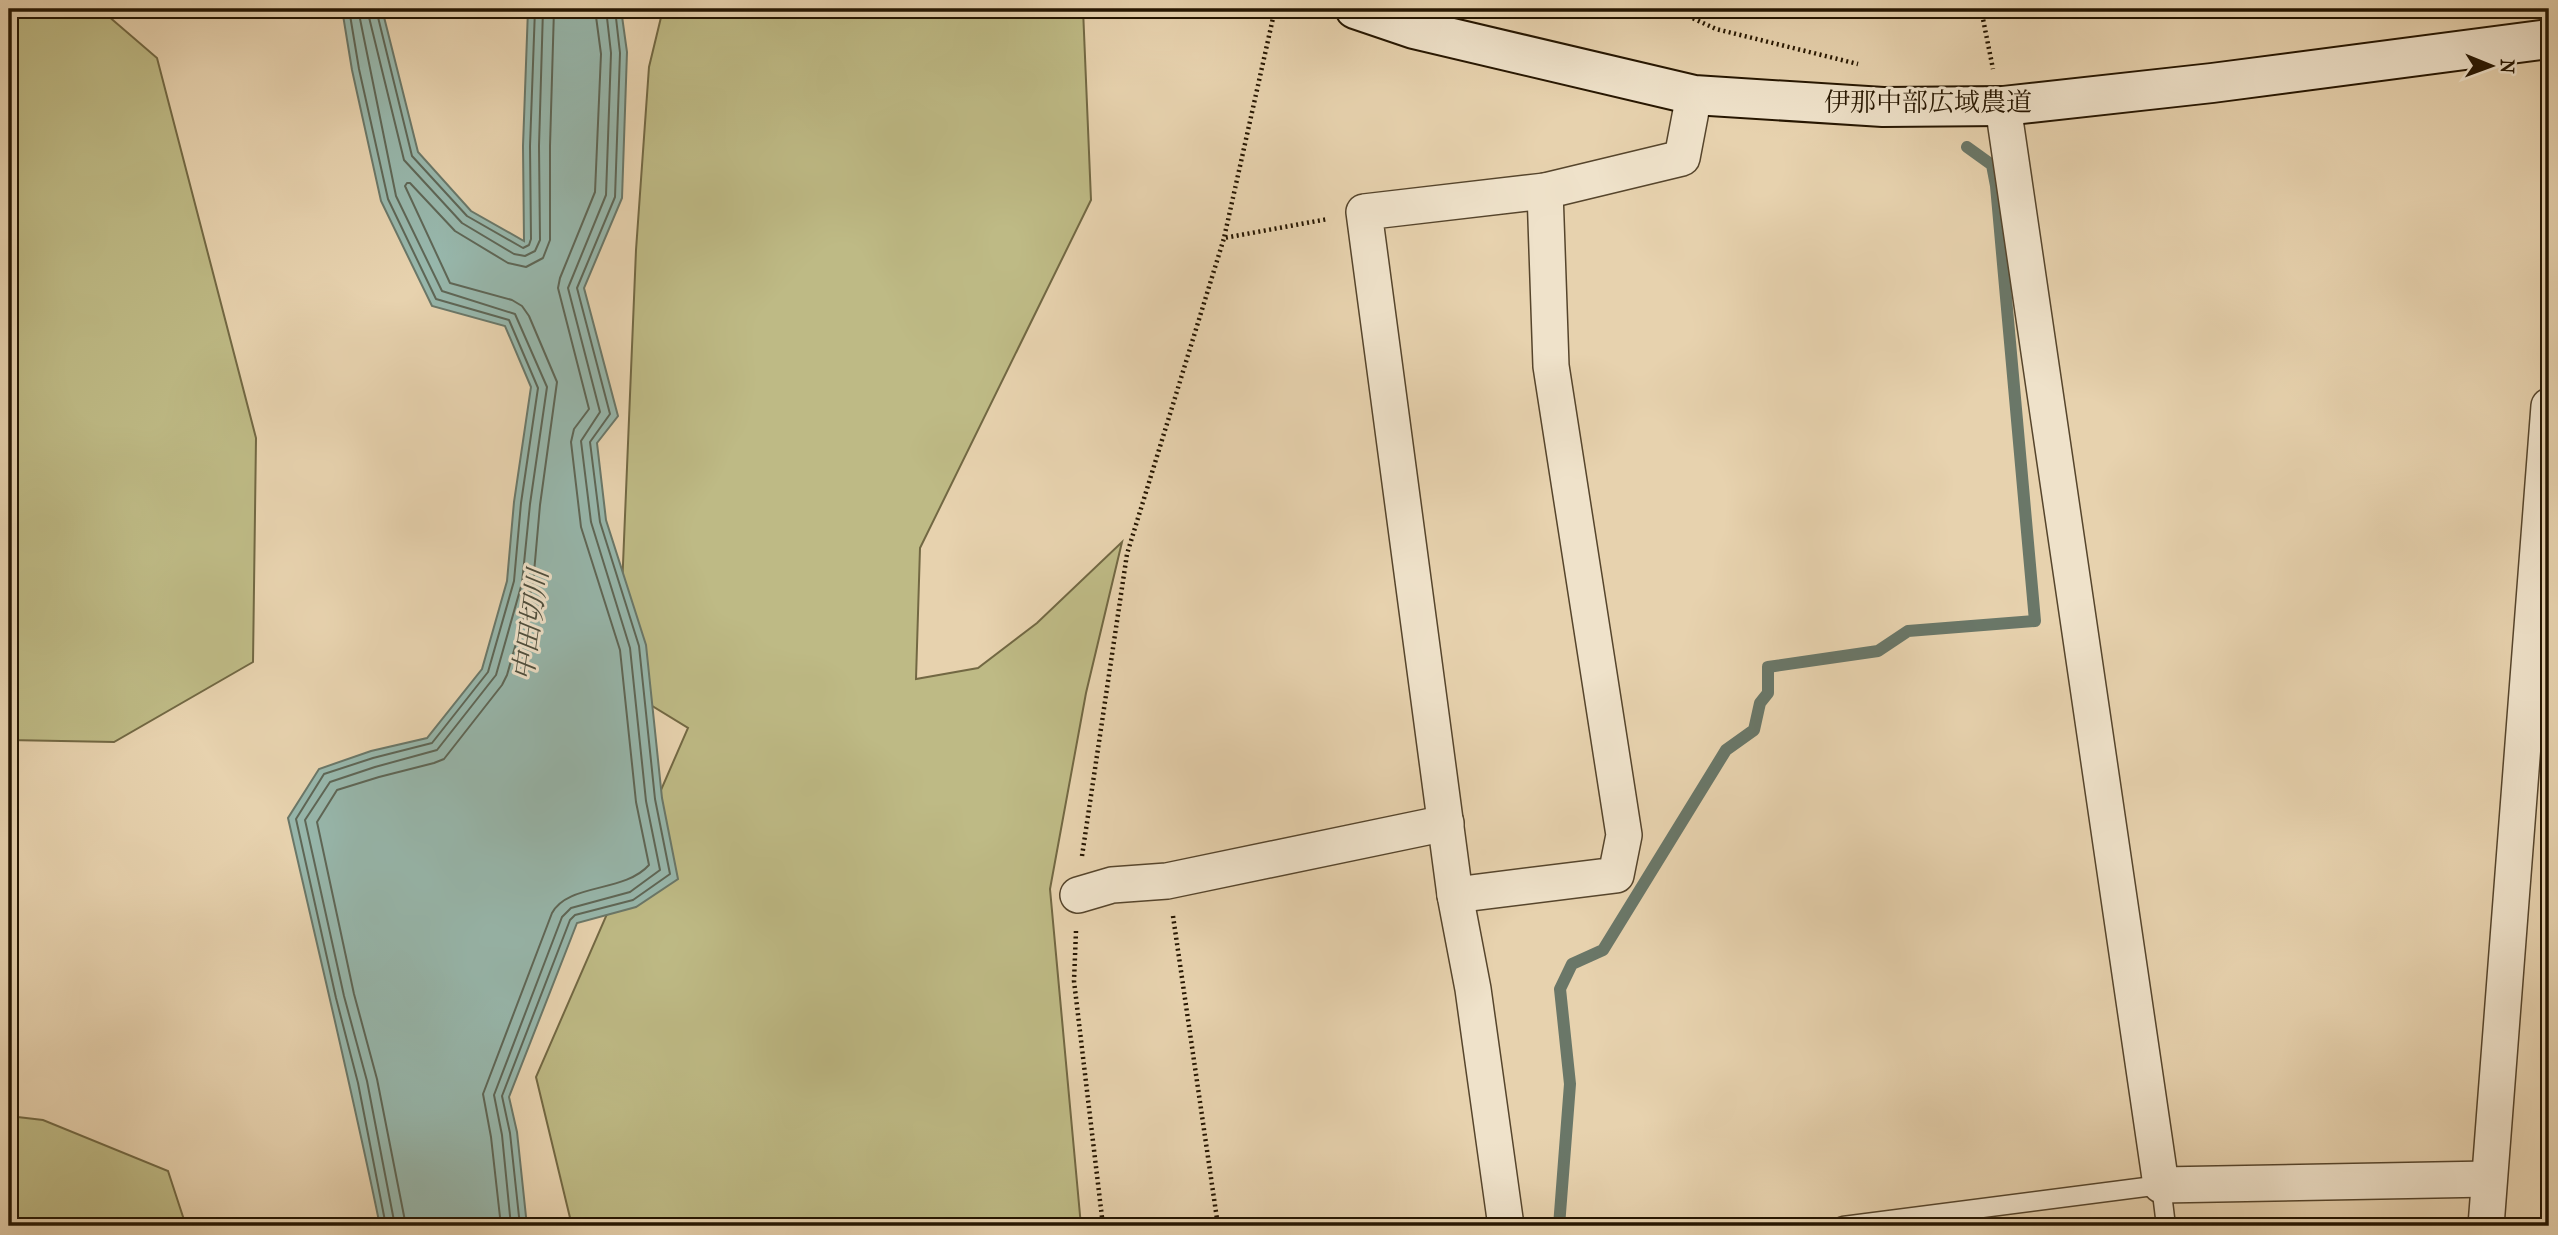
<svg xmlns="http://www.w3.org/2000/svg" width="2558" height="1235" font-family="'IM FELL French Canon','Noto Serif JP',serif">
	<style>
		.green { fill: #beba85; stroke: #726843; stroke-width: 2 }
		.water { fill: #97b7ac; stroke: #6a7768; stroke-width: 2 }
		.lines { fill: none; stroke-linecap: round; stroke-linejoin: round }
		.shore { stroke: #5e6656; stroke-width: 2 }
		.stream { stroke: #6a7768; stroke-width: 12 }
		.lane-casing { stroke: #56452c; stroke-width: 21 }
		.street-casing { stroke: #56452c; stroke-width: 38 }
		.secondary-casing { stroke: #261601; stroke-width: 42 }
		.path { stroke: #261601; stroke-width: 4.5; stroke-dasharray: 2 3.5; stroke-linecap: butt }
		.lane { stroke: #efe2ca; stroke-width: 18 }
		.street { stroke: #efe2ca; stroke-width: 35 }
		.secondary { stroke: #efe2ca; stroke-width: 38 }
		.labels { text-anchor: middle; stroke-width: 6; stroke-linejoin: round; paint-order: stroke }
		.street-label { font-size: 26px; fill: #261601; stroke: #efe2ca }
		.water-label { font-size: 28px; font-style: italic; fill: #4e4e3d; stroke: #efe2ca }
	</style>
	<rect width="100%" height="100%" fill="#e7d2ae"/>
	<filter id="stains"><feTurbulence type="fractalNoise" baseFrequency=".00286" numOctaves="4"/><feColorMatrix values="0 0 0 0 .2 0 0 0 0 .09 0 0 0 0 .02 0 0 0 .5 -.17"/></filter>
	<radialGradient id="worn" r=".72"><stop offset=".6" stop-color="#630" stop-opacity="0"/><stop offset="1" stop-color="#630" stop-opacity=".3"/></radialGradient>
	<g class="green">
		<path d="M 9,9 L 100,9 L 157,58 L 256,438 L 253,662 L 114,742 L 9,740 Z"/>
		<path d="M 663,9 L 1083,9 L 1091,200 L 920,548 L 916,679 L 978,668 L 1037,623 L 1122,542 L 1086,693 L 1050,889 L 1081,1226 L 572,1226 L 536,1077 L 688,728 L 618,685 L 636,250 L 649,67 Z"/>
		<path d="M 9,1116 L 43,1120 L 168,1171 L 186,1226 L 9,1226 Z"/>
	</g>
	<path class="water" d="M 342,9 L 382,9 L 418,152 L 471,211 L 524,241 L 523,146 L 528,9 L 621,9 L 627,52 L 622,198 L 584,288 L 618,416 L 597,443 L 606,520 L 646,645 L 662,798 L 678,879 L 636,907 L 577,923 L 509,1097 L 517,1132 L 527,1226 L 380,1226 C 352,1089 319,954 288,818 L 319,769 L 371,751 L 427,738 L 482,669 L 507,581 L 514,502 L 531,387 L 505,326 L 432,306 L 381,201 L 352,70 Z"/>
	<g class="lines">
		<g class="shore">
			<path d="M 349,9 L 359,69 L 388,199 L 436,299 L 509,320 L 538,388 L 521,503 L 514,581 L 488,672 L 432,743 L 373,758 L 324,774 L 296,819 L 336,998 L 358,1083 L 386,1226"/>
			<path d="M 358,9 L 396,196 L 442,291 L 515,314 L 547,387 L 530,504 L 522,583 L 496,675 L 437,750 L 375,767 L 330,782 L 305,820 L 344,996 L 367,1081 L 395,1226"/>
			<path d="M 367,9 L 404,160 L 462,223 L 514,254 L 525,256 L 535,251 L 540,240 L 539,146 L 543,9"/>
			<path d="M 376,9 L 412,156 L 467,216 L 523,248 L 529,245 L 531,239 L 530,146 L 535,9"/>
			<path d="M 406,1226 L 377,1079 L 354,994 L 317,822 L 337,790 L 379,777 L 434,763 L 444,759 L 502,685 L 507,675 L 533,584 L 540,505 L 557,382 L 529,316 L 522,306 L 512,300 L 450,283 L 405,186 L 407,183 L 410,183 L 455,231 L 508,263 L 526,267 L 543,258 L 550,240 L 550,146 L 554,9"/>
			<path d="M 501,1226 L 491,1137 L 483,1094 L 552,913 C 568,883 624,893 649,865 L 636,802 L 620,650 L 581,527 L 571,442 L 574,429 L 589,409 L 558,288 L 560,278 L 595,192 L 601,54 L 595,9"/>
			<path d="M 511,1226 L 502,1135 L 494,1095 L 562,917 L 571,908 L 630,892 L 660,870 L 646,801 L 630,648 L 591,522 L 581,441 L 600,412 L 568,288 L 606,195 L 611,53 L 606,9"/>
			<path d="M 520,1226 L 510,1133 L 502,1096 L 570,920 L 575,915 L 633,900 L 670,874 L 655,799 L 639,646 L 600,522 L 590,442 L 610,414 L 577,288 L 615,197 L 620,53 L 615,9"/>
		</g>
		<path class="stream" d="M 1559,1226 L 1570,1084 L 1560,989 L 1572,964 L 1603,950 L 1726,750 L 1754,730 L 1760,703 L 1768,693 L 1768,667 L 1878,651 L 1908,631 L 2035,621 L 1996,186 L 1992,165 L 1967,147"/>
		<defs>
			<path id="lane" d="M 1843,1226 L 2161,1185 L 2166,1226"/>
			<g id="street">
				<path d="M 2003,106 L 2161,1185 L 2489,1179"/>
				<path d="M 1078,895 L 1112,885 L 1167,881 L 1446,823"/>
				<path d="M 1455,895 L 1616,875 L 1624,835 L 1551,366 L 1545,191"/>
				<path d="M 1506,1226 L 1473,989 L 1455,895 L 1364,212 L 1545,191 L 1682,158 L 1694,95"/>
				<path d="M 2486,1226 L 2549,406"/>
			</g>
			<path id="secondary" d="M 1355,9 L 1414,29 L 1694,95 L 1883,107 L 2003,106 L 2212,83 L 2549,39"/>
		</defs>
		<use href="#lane" class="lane-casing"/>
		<use href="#street" class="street-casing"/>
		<use href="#secondary" class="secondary-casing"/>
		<g class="path">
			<path d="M 1275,9 L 1224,238 L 1328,219"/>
			<path d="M 1673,9 L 1716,29 L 1858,64"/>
			<path d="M 1981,9 L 1993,69"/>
			<path d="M 1082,856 L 1127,554 L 1224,238"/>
			<path d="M 1173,916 L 1218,1226"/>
			<path d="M 1076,931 L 1074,981 L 1103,1226"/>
		</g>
		<use href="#lane" class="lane"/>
		<use href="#street" class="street"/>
		<use href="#secondary" class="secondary"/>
	</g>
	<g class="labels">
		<g class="street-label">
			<text x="1928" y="111">伊那中部広域農道</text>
		</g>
		<g class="water-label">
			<text transform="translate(530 625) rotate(-82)" y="10">中田切川</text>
		</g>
	</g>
	<rect width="2558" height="1235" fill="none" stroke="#e7d2ae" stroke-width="35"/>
	<rect x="10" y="10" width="2537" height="1214" fill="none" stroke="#261601" stroke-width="3.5"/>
	<rect x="18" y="18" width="2523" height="1200" fill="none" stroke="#261601" stroke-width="2"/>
	<g transform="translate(2491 66) rotate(91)" stroke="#efe2ca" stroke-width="5" paint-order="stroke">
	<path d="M0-5L12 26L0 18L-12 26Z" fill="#261601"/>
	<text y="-10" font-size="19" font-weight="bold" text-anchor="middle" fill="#261601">N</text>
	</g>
	<rect width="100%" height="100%" filter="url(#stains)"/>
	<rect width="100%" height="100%" fill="url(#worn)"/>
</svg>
